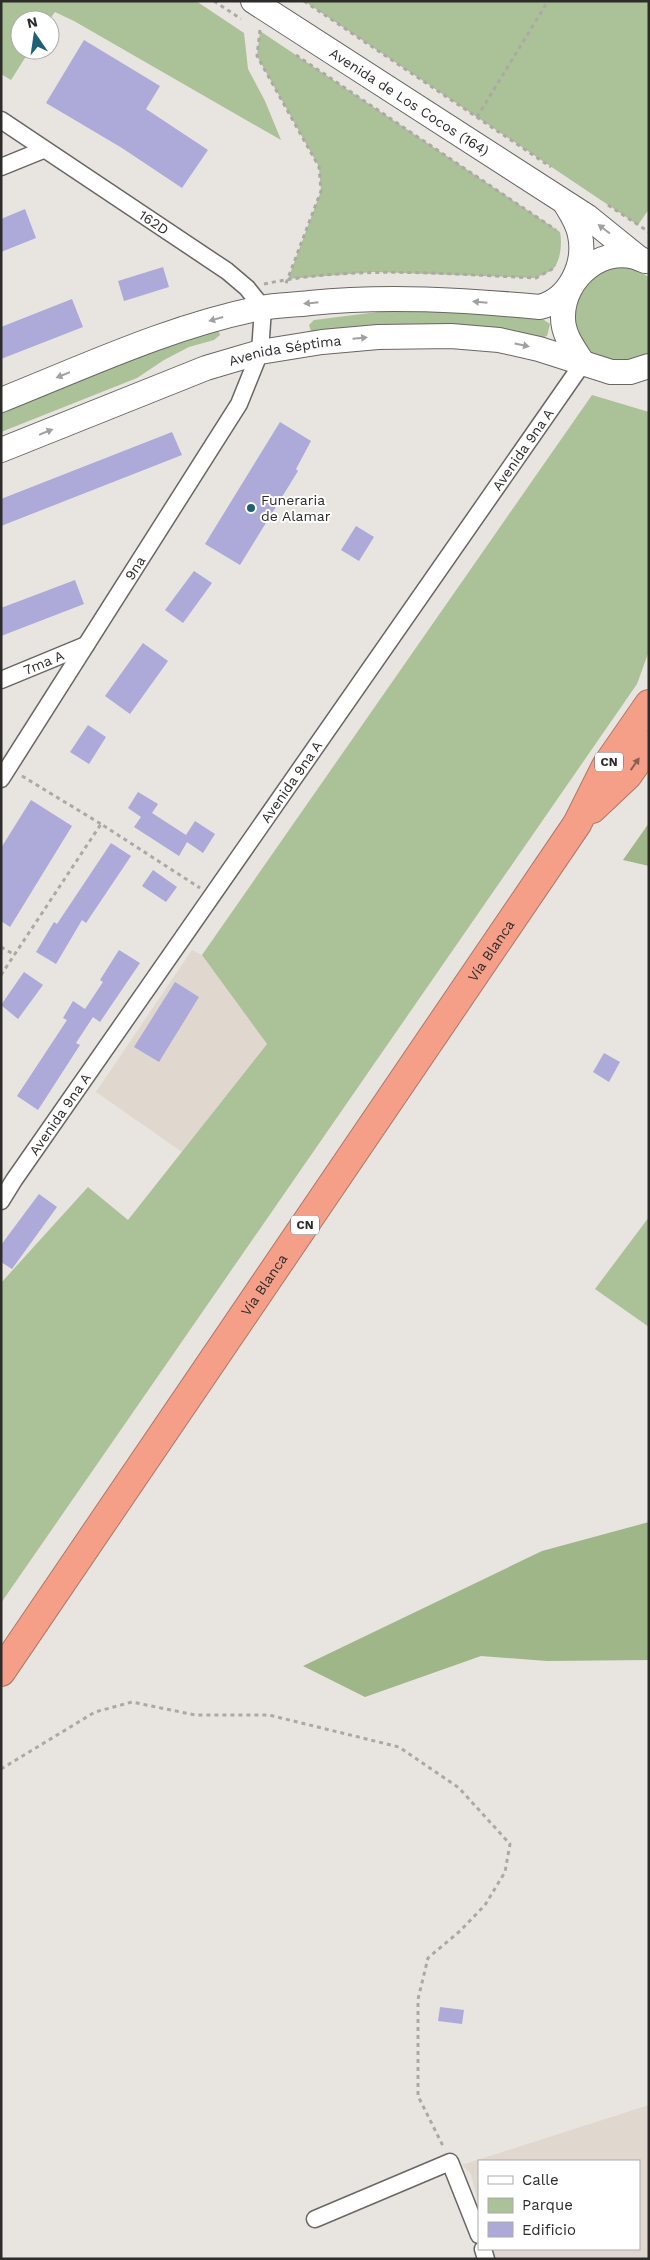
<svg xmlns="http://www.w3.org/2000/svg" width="650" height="2260" font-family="'Work Sans',sans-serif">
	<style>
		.built { fill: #e0d7ce }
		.green { fill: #abc197 }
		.forest { fill: #9fb689 }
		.building { fill: #ada9d9 }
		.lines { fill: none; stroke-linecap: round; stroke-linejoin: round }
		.street-casing { stroke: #696663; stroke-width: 19 }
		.secondary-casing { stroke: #696663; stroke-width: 26 }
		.highway-casing { stroke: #af7768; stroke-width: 30 }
		.path { stroke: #aca9a5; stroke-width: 3; stroke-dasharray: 4 4; stroke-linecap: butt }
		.street { stroke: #fff; stroke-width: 16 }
		.secondary { stroke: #fff; stroke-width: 24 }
		.highway { stroke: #f59f89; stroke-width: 28 }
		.oneway { fill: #a0a0a0 }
		.oneway2 { fill: #876055 }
		.poi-dot { fill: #206075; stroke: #fff; stroke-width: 2 }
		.labels { text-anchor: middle; stroke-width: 4; stroke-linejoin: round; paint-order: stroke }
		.shield { fill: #fff; stroke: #6c6b6b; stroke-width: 1 }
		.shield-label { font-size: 12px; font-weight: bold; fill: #2d2c2b }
		.street-label { font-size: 14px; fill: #2d2c2b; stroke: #fff }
		.poi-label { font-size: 14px; fill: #2d2c2b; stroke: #fff; text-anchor: start }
	</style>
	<rect width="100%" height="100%" fill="#e8e4e0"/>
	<g class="built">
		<path d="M 192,950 L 202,955 L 267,1044 L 182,1152 L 96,1092 Z"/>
		<path d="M 649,2105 L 649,2259 L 490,2259 L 488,2249 L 639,2249 L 639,2161 L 479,2161 L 479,2208 L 471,2174 L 462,2165 Z"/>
	</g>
	<g class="green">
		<path d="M 1,1 L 196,1 L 244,33 L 248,69 L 265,101 L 281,140 L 74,21 L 55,12 L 49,20 L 20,20 L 20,50 L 30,50 L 11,80 L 1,74 Z"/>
		<path d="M 304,1 L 649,1 L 649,209 L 638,225 Z"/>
		<path d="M 260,31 L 560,232 C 562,242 561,259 554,268 C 550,272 541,275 536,278 L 374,272 L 288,279 L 321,191 L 319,167 L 257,56 Z"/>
		<path d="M 621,267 L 634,269 L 649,277 L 649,353 C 632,365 596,368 584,347 C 578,338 575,324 571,313 C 584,286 586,270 621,267 Z"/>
		<path d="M 418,307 L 541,318 L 550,324 L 547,336 L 541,338 L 502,329 L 319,332 L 311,331 L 309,325 L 314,320 Z"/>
		<path d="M 218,330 L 220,335 L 214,340 L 189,347 L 164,360 L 137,378 L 1,432 L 1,412 L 170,344 Z"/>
		<path d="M 592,395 L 649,412 L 649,651 L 637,684 L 1,1603 L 1,1283 L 88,1187 L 128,1220 L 267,1044 L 202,955 Z"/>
		<path d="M 649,1217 L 649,1327 L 595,1289 Z"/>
	</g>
	<g class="forest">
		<path d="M 649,823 L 649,866 L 623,860 Z"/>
		<path d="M 649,1522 L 649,1660 L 547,1661 L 481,1656 L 365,1697 L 303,1666 L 542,1551 Z"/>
	</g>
	<g class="building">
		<path d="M 84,40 L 160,86 L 146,109 L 208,150 L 182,188 L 122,148 L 46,103 Z"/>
		<path d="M 25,209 L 36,238 L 1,252 L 1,219 Z"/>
		<path d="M 163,267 L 169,287 L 124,301 L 118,281 Z"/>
		<path d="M 72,299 L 83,327 L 1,359 L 1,327 Z"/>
		<path d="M 280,422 L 311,441 L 296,469 L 298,471 L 240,565 L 205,544 Z"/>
		<path d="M 172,432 L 182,455 L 1,526 L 1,499 Z"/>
		<path d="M 356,526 L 374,537 L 359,561 L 341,550 Z"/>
		<path d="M 194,571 L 212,583 L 183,623 L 165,610 Z"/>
		<path d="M 75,580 L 84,604 L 1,636 L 1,608 Z"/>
		<path d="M 143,643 L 168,661 L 130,714 L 105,696 Z"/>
		<path d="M 88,725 L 106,737 L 89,764 L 70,752 Z"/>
		<path d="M 138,792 L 158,804 L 152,813 L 186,835 L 195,821 L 215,834 L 203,853 L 187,842 L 179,856 L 134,827 L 141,817 L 128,808 Z"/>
		<path d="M 31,800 L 72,826 L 10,927 L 1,921 L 1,848 Z"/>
		<path d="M 111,843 L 131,856 L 86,923 L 82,920 L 56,964 L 36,952 L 54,922 L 57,924 Z"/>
		<path d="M 153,870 L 177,887 L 166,902 L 142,886 Z"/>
		<path d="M 119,950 L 140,963 L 100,1022 L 93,1017 L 76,1043 L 80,1045 L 38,1110 L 17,1096 L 67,1020 L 63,1018 L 73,1001 L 85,1009 L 103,982 L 100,980 Z"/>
		<path d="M 24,972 L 43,985 L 18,1019 L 1,1005 Z"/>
		<path d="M 175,982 L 199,997 L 159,1062 L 134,1047 Z"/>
		<path d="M 604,1053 L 620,1062 L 609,1082 L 593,1072 Z"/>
		<path d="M 39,1194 L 57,1207 L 12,1269 L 1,1262 L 1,1245 Z"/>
		<path d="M 440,2007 L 464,2010 L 462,2024 L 438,2021 Z"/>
	</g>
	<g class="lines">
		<defs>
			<g id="street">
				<path id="s1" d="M 1,120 L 227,271 L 247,288 L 263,308 L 260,352 L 239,404 L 1,779"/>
				<path d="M 1,167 L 43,150"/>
				<path id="s2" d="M 1,680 L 86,645"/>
				<path id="s3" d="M 1,1201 L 14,1180 L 583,363"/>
				<path d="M 315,2219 L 450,2162 L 479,2235"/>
				<path d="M 483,2249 L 486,2259"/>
			</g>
			<g id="secondary">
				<path id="s4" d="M 253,1 L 588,217 L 640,259"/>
				<path d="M 583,363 C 574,349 563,335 563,318 C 562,277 606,241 645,261"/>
				<path d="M 1,400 C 86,366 171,326 261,308 C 277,305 294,305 310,303 C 387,295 463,300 540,307 C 570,299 586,264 580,235 C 578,223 571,213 565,203"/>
				<path id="s5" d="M 1,450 L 206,368 L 260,352 L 322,342 L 378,337 L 451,336 L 499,340 L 539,349 L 611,372 L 630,372 L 649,366"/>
			</g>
			<g id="highway">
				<path d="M 592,809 L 628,775 L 649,745"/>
				<path id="s6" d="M 1,1672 L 577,824 L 606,766 L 649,704"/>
			</g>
		</defs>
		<use href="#street" class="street-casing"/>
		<use href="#secondary" class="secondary-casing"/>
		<use href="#highway" class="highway-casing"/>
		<g class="path">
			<path d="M 214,1 L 241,19"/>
			<path d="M 304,1 L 551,167"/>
			<path d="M 260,30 L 257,56 L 319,167 L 321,191 L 285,286"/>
			<path d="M 296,55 L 556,230"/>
			<path d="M 477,117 L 548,1"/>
			<path d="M 608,205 L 649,232"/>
			<path d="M 264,284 C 353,265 445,274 536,278 L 554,268 L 555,265"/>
			<path d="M 22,776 L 101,824"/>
			<path d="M 1,947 L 15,955"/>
			<path d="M 1,975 L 101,824 L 200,888"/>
			<path d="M 1,1769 L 95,1712 L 132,1702 L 195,1715 L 269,1715 L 399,1747 L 459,1788 L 510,1844 L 505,1872 L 485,1905 L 460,1931 L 428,1958 L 418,1999 L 418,2096 L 444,2148"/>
		</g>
		<use href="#street" class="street"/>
		<use href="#secondary" class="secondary"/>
		<use href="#highway" class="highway"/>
	</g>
	<defs><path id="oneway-solid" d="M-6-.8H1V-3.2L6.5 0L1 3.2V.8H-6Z" transform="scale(1.25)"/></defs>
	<g class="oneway">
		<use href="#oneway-solid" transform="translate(604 229) rotate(-143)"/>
		<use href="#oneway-solid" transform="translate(480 302) rotate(-175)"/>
		<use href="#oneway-solid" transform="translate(311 303) rotate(174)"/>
		<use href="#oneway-solid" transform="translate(216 319) rotate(164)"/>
		<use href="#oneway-solid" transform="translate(360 338) rotate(-5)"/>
		<use href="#oneway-solid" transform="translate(522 345) rotate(12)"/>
		<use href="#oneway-solid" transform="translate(63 375) rotate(158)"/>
		<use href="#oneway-solid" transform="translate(46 432) rotate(-22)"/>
	</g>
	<use class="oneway2" href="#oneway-solid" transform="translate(635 764) rotate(-55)"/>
	<circle class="poi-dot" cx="251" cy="508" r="5"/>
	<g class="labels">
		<g class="shield">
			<rect x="595" y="752.5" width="28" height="19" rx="4"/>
			<rect x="291" y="1215.5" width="28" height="19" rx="4"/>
		</g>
		<g class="shield-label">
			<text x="609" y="766">CN</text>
			<text x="305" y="1229">CN</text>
		</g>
		<g class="street-label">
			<text dy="5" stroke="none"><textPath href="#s4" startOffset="186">Avenida de Los Cocos (164)</textPath></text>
			<text dy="5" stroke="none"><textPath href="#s1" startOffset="184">162D</textPath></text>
			<text dy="5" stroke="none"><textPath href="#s5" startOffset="302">Avenida Séptima</textPath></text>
			<text dy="5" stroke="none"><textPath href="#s3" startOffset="915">Avenida 9na A</textPath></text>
			<text transform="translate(135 568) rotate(-58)" y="5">9na</text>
			<text dy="5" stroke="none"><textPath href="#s2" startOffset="46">7ma A</textPath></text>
			<text dy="5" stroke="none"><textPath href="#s3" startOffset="510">Avenida 9na A</textPath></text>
			<text dy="5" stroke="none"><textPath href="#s6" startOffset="872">Vía Blanca</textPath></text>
			<text dy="5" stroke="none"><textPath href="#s3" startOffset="105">Avenida 9na A</textPath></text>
			<text dy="5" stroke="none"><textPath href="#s6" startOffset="468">Vía Blanca</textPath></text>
		</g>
		<g class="poi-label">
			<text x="261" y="505">Funeraria<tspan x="261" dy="16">de Alamar</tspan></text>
		</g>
	</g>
	<rect width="650" height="2260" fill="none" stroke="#2d2c2b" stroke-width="5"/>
	<rect x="478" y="2160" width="162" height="90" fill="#ffffff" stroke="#ababaa"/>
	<rect x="488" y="2176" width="25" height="8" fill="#ffffff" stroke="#ababaa"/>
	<text x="522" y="2185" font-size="15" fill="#2d2c2b">Calle</text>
	<rect x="488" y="2198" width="25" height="15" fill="#abc197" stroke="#ababaa"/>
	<text x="522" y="2210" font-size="15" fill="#2d2c2b">Parque</text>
	<rect x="488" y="2222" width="25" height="15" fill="#ada9d9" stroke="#ababaa"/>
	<text x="522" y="2235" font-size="15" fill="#2d2c2b">Edificio</text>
	<g transform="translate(35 35) rotate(347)"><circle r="24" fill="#ffffff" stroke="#ababaa"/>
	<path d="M0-4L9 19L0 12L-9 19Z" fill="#206075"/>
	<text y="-8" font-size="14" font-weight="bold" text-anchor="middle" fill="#2d2c2b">N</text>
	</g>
</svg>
